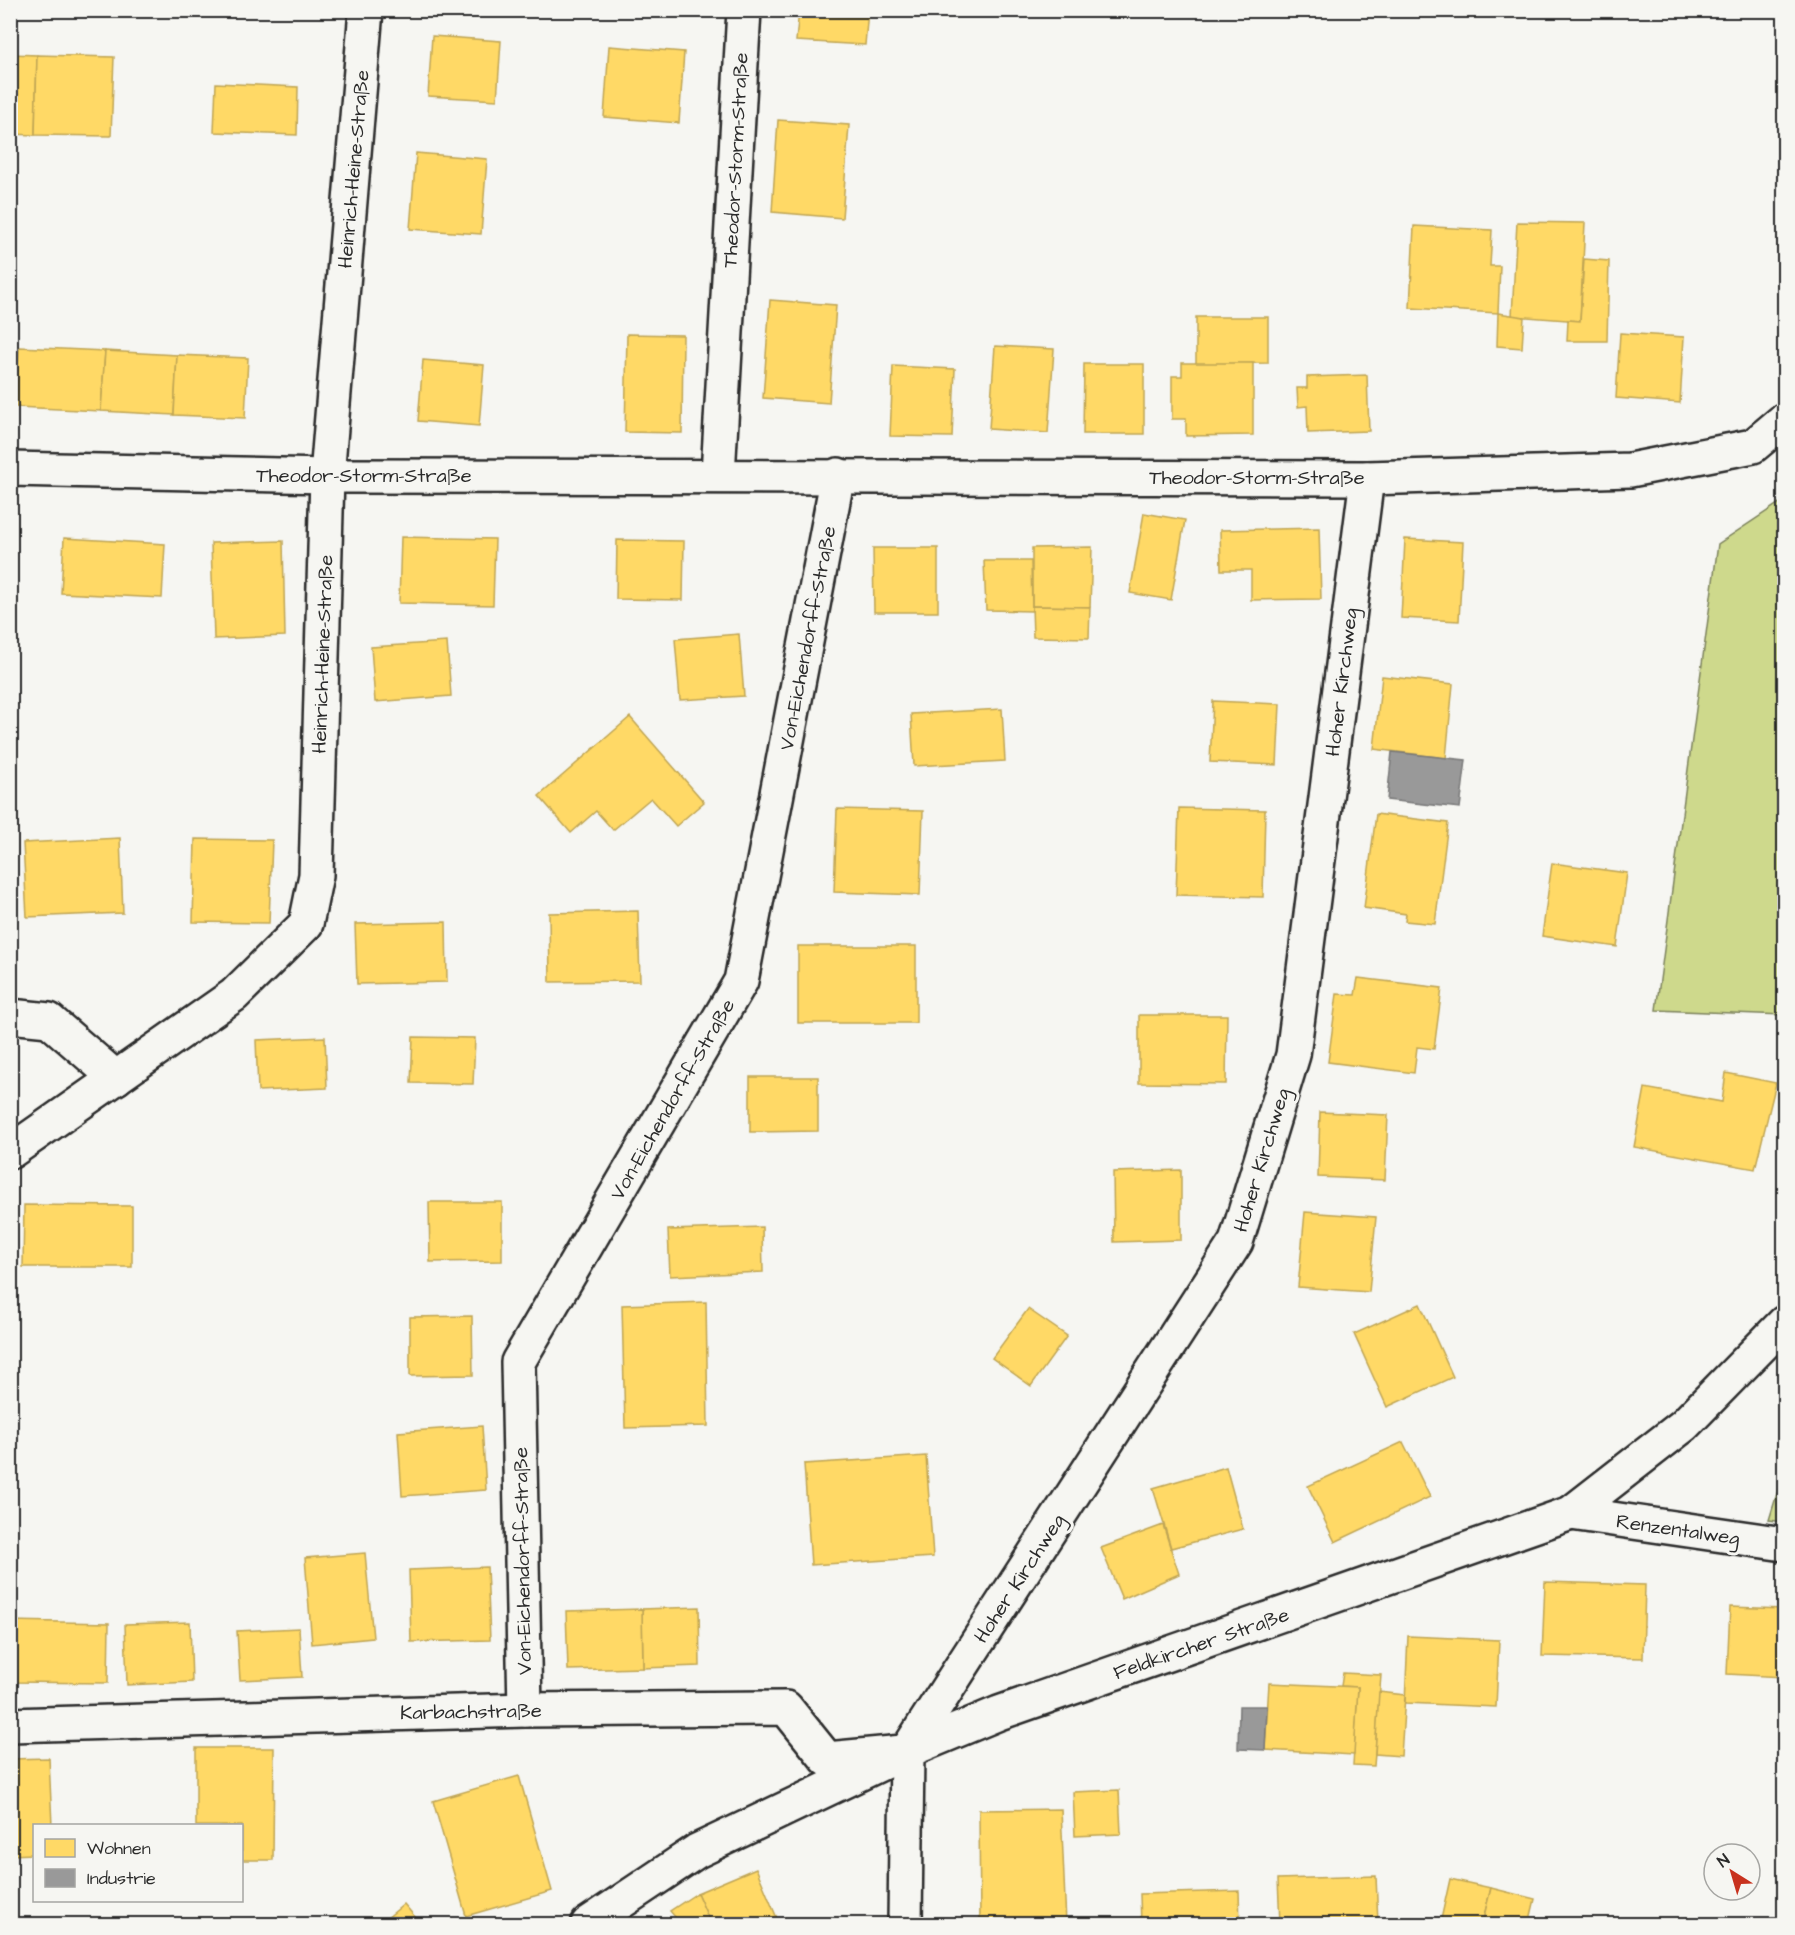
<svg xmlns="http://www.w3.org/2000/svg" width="1795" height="1935" font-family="'Architects Daughter',sans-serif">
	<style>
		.green { fill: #ced98c; stroke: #7c825c; stroke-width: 1.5 }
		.homes { fill: #ffd966; stroke: #bfa554; stroke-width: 1.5 }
		.industry { fill: #999; stroke: #787878; stroke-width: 1.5 }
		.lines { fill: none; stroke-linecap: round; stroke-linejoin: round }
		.minor-casing { stroke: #2b2b2b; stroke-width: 38 }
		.tertiary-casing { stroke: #2b2b2b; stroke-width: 38 }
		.minor { stroke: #f6f6f2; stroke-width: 33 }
		.tertiary { stroke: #f6f6f2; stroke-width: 33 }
		.labels { text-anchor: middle; stroke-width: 6; stroke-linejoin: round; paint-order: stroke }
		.street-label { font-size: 20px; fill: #2b2b2b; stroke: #f6f6f2 }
	</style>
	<rect width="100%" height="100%" fill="#f6f6f2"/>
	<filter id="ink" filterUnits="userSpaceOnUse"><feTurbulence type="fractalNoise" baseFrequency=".0167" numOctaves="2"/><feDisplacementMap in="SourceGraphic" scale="12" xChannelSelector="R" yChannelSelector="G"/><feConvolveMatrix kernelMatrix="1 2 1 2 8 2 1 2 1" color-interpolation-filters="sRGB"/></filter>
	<g filter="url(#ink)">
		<g class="green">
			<path d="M 1784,500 L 1784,1015 L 1656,1010 L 1718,544 Z"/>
			<path d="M 1784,1471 L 1784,1522 L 1769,1520 Z"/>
		</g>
		<g class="homes">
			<path d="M 799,10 L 868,10 L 865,45 L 796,41 Z"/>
			<path d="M 432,36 L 501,41 L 497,100 L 428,96 Z"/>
			<path d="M 609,46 L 684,52 L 679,123 L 604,117 Z"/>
			<path d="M 10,54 L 37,55 L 35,135 L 10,134 Z"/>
			<path d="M 37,55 L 114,57 L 111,136 L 35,135 Z"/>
			<path d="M 216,83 L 298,87 L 297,135 L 214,132 Z"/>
			<path d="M 778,120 L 849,125 L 842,218 L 772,212 Z"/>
			<path d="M 416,153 L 487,159 L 481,234 L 410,229 Z"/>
			<path d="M 1517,222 L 1585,223 L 1580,321 L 1512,316 Z"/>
			<path d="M 1414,226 L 1492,230 L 1490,266 L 1500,266 L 1498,313 L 1410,308 Z"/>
			<path d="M 1584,259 L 1609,261 L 1607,341 L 1567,341 L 1568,320 L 1580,321 Z"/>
			<path d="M 770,300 L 836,305 L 829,403 L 763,398 Z"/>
			<path d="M 1498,313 L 1524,317 L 1522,348 L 1497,346 Z"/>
			<path d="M 1196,317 L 1268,317 L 1268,363 L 1196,364 Z"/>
			<path d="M 1620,333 L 1684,337 L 1680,403 L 1616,398 Z"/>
			<path d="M 627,334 L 683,335 L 682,433 L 625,432 Z"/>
			<path d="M 995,346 L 1054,349 L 1048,433 L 989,429 Z"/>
			<path d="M 19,347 L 105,351 L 101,411 L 16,407 Z"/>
			<path d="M 105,351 L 177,355 L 174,415 L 101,411 Z"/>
			<path d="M 177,355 L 248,358 L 245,418 L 174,415 Z"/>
			<path d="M 423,360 L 484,365 L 479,426 L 418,421 Z"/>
			<path d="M 1182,363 L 1253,363 L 1253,435 L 1186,436 L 1186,419 L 1172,419 L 1172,376 L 1182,376 Z"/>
			<path d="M 1084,364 L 1144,364 L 1144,434 L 1083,434 Z"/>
			<path d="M 893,366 L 955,369 L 952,437 L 890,436 Z"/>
			<path d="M 1367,375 L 1369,431 L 1308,433 L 1307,406 L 1298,407 L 1297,388 L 1307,388 L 1307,377 Z"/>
			<path d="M 1144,513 L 1185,520 L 1171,600 L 1130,593 Z"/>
			<path d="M 1319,528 L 1321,599 L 1251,600 L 1251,570 L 1221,570 L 1220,530 Z"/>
			<path d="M 401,537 L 495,539 L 493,605 L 399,603 Z"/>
			<path d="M 64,538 L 165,544 L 162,598 L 61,593 Z"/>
			<path d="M 1405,539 L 1463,542 L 1459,621 L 1401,618 Z"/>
			<path d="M 617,540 L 684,541 L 683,600 L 616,599 Z"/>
			<path d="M 283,541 L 285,636 L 214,639 L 211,543 Z"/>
			<path d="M 1092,547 L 1090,607 L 1032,606 L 1032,548 Z"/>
			<path d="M 873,548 L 938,548 L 938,612 L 874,612 Z"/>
			<path d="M 984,561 L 1031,561 L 1032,611 L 986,610 Z"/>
			<path d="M 1032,606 L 1090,607 L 1089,638 L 1033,637 Z"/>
			<path d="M 739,634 L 744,696 L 680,700 L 675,639 Z"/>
			<path d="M 447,642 L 451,696 L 375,702 L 371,647 Z"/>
			<path d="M 1382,676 L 1453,684 L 1446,758 L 1374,749 Z"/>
			<path d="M 1213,701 L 1280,704 L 1277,765 L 1210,762 Z"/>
			<path d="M 1002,709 L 1005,761 L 914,766 L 911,714 Z"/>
			<path d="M 630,717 L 704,802 L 676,826 L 651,798 L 613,830 L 596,811 L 571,833 L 539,796 Z"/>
			<path d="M 1179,808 L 1265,810 L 1263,897 L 1176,895 Z"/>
			<path d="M 837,809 L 923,811 L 920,895 L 834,892 Z"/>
			<path d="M 1376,814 L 1448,823 L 1435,924 L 1405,921 L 1406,914 L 1364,908 Z"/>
			<path d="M 120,838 L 123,913 L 27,917 L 23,843 Z"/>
			<path d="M 195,839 L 272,840 L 269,923 L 193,922 Z"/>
			<path d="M 1552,863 L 1627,873 L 1617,947 L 1542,936 Z"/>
			<path d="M 638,911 L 640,981 L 550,982 L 549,913 Z"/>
			<path d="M 446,922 L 447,982 L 357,984 L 355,924 Z"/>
			<rect x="798" y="946" width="118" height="77"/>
			<path d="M 1358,978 L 1442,988 L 1434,1049 L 1417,1047 L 1414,1073 L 1328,1062 L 1337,994 L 1355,995 Z"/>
			<path d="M 1139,1015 L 1227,1015 L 1226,1084 L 1139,1083 Z"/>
			<path d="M 325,1037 L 327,1088 L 258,1091 L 256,1040 Z"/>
			<path d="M 413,1037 L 475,1038 L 473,1084 L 411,1083 Z"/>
			<path d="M 1726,1073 L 1776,1083 L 1755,1169 L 1634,1147 L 1645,1088 L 1722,1102 Z"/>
			<path d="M 750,1077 L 818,1077 L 818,1131 L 750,1132 Z"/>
			<path d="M 1320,1112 L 1388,1115 L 1385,1180 L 1318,1177 Z"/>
			<path d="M 1181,1170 L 1181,1240 L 1114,1242 L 1113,1172 Z"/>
			<path d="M 429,1202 L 502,1202 L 502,1261 L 430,1262 Z"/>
			<path d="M 24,1205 L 132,1206 L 132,1267 L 23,1267 Z"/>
			<path d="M 1305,1212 L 1376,1217 L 1369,1292 L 1298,1287 Z"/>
			<path d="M 762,1227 L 763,1272 L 670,1276 L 668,1230 Z"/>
			<path d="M 706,1302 L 708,1426 L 625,1428 L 622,1305 Z"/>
			<path d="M 1420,1304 L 1453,1377 L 1387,1407 L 1354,1334 Z"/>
			<path d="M 1028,1309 L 1067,1336 L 1031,1386 L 992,1358 Z"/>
			<path d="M 472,1316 L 473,1375 L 410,1376 L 410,1317 Z"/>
			<path d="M 482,1426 L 486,1490 L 402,1496 L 398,1432 Z"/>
			<path d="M 1403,1442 L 1430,1497 L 1335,1542 L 1308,1486 Z"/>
			<path d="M 926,1456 L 933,1557 L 811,1565 L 804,1464 Z"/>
			<path d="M 1226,1467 L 1243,1529 L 1171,1548 L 1153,1488 Z"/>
			<path d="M 1163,1525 L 1179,1574 L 1122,1599 L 1101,1548 Z"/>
			<path d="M 365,1553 L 373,1638 L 312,1644 L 305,1558 Z"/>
			<path d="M 487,1567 L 490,1640 L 411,1642 L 409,1570 Z"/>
			<path d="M 1545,1582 L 1645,1585 L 1643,1658 L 1542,1656 Z"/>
			<path d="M 699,1607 L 700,1666 L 643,1668 L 642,1609 Z"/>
			<path d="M 1730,1607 L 1784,1609 L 1784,1677 L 1727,1674 Z"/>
			<path d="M 642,1609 L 643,1668 L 568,1670 L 566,1611 Z"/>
			<path d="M 10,1621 L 109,1623 L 108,1683 L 10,1682 Z"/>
			<path d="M 190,1622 L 192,1682 L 127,1685 L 125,1624 Z"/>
			<path d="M 299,1628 L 302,1677 L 240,1680 L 237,1631 Z"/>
			<path d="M 1408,1636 L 1499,1640 L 1496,1707 L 1405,1703 Z"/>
			<path d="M 1343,1673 L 1381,1675 L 1374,1766 L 1353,1765 L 1358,1687 L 1341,1686 Z"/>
			<path d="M 1269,1683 L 1358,1687 L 1354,1755 L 1265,1750 Z"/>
			<path d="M 1379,1692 L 1405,1695 L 1401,1756 L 1375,1754 Z"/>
			<path d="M 196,1748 L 274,1748 L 273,1860 L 242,1860 L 242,1826 L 196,1826 Z"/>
			<path d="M 49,1758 L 52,1826 L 34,1826 L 34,1854 L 10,1855 L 10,1759 Z"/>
			<path d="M 519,1776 L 552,1891 L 466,1916 L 433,1801 Z"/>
			<path d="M 1119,1790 L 1121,1834 L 1075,1836 L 1073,1792 Z"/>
			<path d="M 1061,1809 L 1066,1924 L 980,1924 L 979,1810 Z"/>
			<path d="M 756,1868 L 779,1923 L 711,1924 L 697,1893 Z"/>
			<path d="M 1376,1876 L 1378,1924 L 1280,1924 L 1278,1879 Z"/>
			<path d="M 1450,1879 L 1491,1888 L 1482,1924 L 1440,1924 Z"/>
			<path d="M 1491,1888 L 1535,1899 L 1529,1924 L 1482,1924 Z"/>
			<path d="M 1239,1891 L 1240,1924 L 1141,1924 L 1140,1894 Z"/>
			<path d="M 697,1893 L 711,1924 L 681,1924 L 670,1911 Z"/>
			<path d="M 404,1904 L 421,1924 L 380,1924 Z"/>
		</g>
		<g class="industry">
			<path d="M 1392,752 L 1466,760 L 1460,808 L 1387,800 Z"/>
			<path d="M 1239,1706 L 1267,1706 L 1265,1750 L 1238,1749 Z"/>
		</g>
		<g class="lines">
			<defs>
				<g id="minor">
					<path d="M 10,469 L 327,476 L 1367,478 L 1630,470 L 1753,446 L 1784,420"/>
					<path d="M 718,475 L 744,10"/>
					<path d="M 10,1016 L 49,1020 L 116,1078"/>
					<path d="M 10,1152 L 234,995 L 306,924 L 316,875 L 327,476 L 366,10"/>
					<path d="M 1571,1513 L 1784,1544"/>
					<path d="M 525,1710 L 518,1362 L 741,981 L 838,475"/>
					<path d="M 10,1725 L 525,1710 L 786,1708 L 827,1759 L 903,1752"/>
					<path d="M 907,1751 L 1236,1242 L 1293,1055 L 1367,478"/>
					<path d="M 905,1924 L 907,1751"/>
				</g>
				<path id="tertiary" d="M 588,1924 L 697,1851 L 907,1751 L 999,1713 L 1571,1513 L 1684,1425 L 1784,1323"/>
			</defs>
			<use href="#minor" class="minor-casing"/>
			<use href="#tertiary" class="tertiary-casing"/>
			<use href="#minor" class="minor"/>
			<use href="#tertiary" class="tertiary"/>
		</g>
	</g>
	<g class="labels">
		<g class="street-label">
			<text transform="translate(735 160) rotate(-87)" y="7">Theodor-Storm-Straße</text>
			<text transform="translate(353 169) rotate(-85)" y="7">Heinrich-Heine-Straße</text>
			<text x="364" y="482">Theodor-Storm-Straße</text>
			<text x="1257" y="484">Theodor-Storm-Straße</text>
			<text transform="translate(807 638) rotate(-79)" y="7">Von-Eichendorff-Straße</text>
			<text transform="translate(322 654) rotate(-88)" y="7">Heinrich-Heine-Straße</text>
			<text transform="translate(1341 682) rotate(-83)" y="7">Hoher Kirchweg</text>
			<text transform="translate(672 1099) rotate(-60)" y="7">Von-Eichendorff-Straße</text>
			<text transform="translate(1261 1160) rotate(-73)" y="7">Hoher Kirchweg</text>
			<text transform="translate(1678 1529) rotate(8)" y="7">Renzentalweg</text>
			<text transform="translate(522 1561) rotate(-91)" y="7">Von-Eichendorff-Straße</text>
			<text transform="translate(1019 1578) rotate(-57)" y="7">Hoher Kirchweg</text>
			<text transform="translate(1201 1643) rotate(-19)" y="7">Feldkircher Straße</text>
			<text transform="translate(471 1711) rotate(-1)" y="7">Karbachstraße</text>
		</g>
	</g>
	<rect width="1795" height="1935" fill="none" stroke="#f6f6f2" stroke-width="36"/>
	<rect x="18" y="18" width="1759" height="1899" fill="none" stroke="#2b2b2b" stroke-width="2" filter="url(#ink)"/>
	<rect x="33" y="1824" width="210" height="78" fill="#f6f6f2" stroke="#a5a5a2" stroke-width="1.5"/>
	<rect x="45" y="1839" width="30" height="18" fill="#ffd966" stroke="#a5a5a2" stroke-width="1.5"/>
	<text x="87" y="1854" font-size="18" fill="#2b2b2b">Wohnen</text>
	<rect x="45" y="1869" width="30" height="18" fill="#999999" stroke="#a5a5a2" stroke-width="1.5"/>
	<text x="87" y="1884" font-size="18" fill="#2b2b2b">Industrie</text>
	<g transform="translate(1732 1872) rotate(323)"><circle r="28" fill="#f6f6f2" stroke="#a5a5a2" stroke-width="1.5"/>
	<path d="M0-4.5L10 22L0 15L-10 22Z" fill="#c8321e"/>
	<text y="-9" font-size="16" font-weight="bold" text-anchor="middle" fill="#2b2b2b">N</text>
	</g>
</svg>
